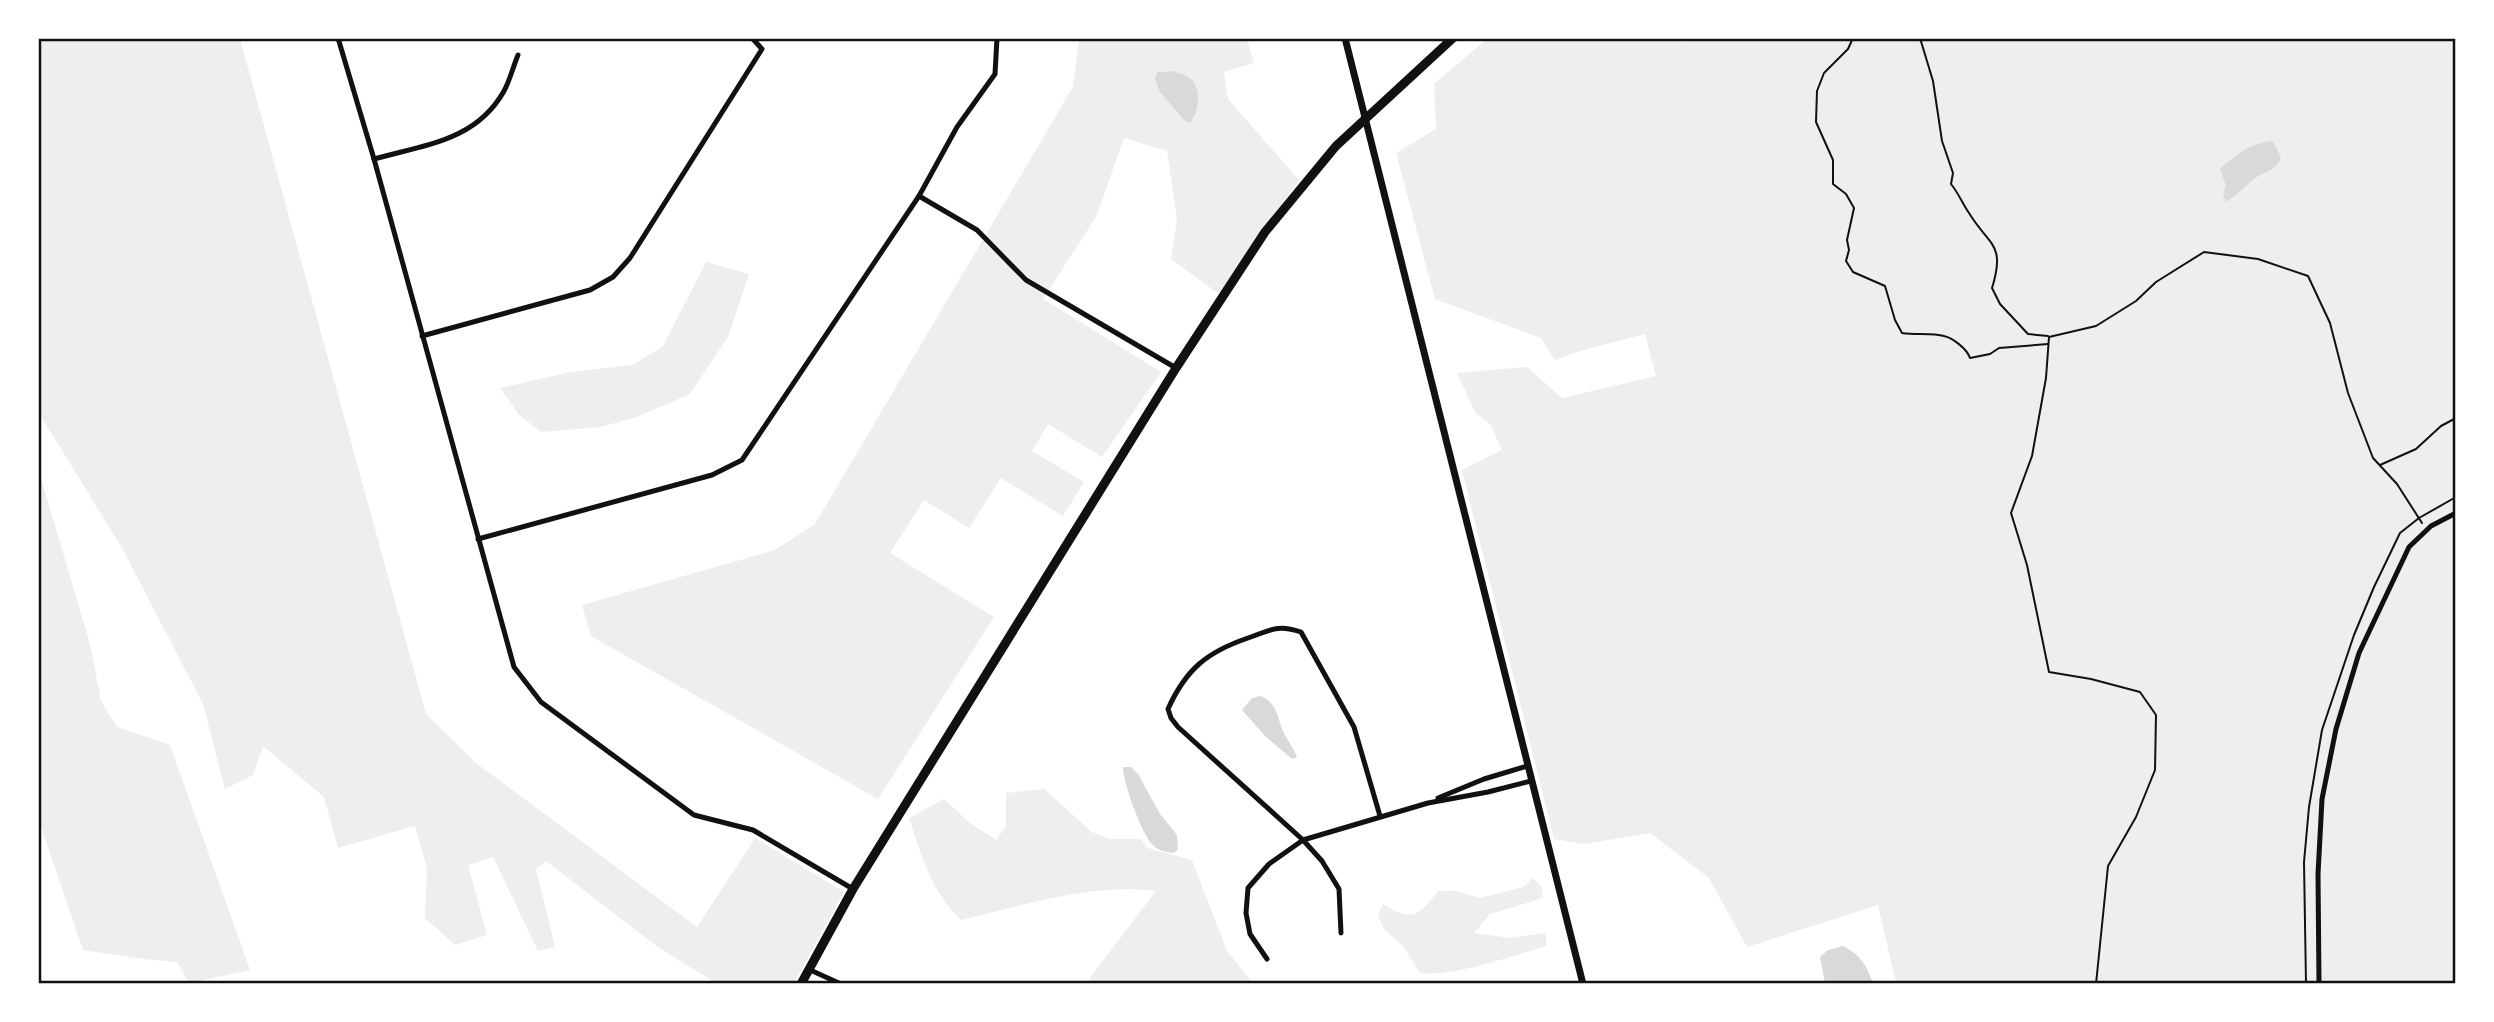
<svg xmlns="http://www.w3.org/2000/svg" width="2494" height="1022" font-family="Barlow,sans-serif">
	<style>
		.green { fill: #eee; fill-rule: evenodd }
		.water { fill: #d9d9d9 }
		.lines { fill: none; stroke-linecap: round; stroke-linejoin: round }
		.path { stroke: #111; stroke-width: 2 }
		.minor { stroke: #111; stroke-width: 5 }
		.tertiary { stroke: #111; stroke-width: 7 }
		.primary { stroke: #111; stroke-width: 9 }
		.neatline { fill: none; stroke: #111; stroke-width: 2.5 }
	</style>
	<rect width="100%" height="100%" fill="#fff"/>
	<g class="green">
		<path d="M 1684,38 L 1686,43 L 1692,38 L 2455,39 L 2455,983 L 1896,983 L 1878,905 L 1747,947 L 1709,878 L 1650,833 L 1584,844 L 1554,839 L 1462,470 L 1502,450 L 1490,424 L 1475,412 L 1457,373 L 1527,367 L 1562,398 L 1656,376 L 1645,334 L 1580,351 L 1555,360 L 1541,338 L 1435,299 L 1396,153 L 1436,129 L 1434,84 L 1487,39 Z"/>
		<path d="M 38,39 L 240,39 L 426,714 L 476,763 L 697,927 L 755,838 L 844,892 L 794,983 L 716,983 L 659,948 L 546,861 L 536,869 L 555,947 L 538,951 L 493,857 L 468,865 L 487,935 L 455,945 L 425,918 L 427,868 L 415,826 L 338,848 L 324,797 L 263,746 L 253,775 L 225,789 L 203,704 L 122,548 L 39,413 Z"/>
		<path d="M 1079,39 L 1247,39 L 1254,63 L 1224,72 L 1228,99 L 1299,180 L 1219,294 L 1171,259 L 1177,220 L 1167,151 L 1124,138 L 1096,217 L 1043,299 L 1161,372 L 1102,457 L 1048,424 L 1032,451 L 1084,482 L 1063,516 L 1001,478 L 969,528 L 924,500 L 890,553 L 994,617 L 878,799 L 591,636 L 582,605 L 775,550 L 815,524 L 1073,87 ZM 1173,71 C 1204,84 1198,90 1194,119 L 1184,120 L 1159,91 L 1158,72 Z"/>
		<path d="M 706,262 L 749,274 L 728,337 L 690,394 L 637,417 L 600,427 L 541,432 L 519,415 L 500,388 L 570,372 L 633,365 L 663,346 Z"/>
		<path d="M 38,468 L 90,644 L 101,701 L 117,727 L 170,745 L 250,970 L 189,983 L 177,962 L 143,959 L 83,950 L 39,821 Z"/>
		<path d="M 1044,789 L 1092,832 L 1110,839 L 1141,839 L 1147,848 L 1192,860 L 1227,951 L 1253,983 L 1086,983 L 1156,891 C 1090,883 1025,905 961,920 C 931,891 922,857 909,818 L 944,799 L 970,823 L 996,840 L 1006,826 L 1006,793 Z"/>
		<path d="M 1533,878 L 1541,886 L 1543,898 L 1490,914 L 1474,933 L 1511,938 L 1545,933 L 1547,946 C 1518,954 1445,980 1419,972 L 1404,947 L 1384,929 L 1378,915 L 1383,904 C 1411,922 1419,917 1438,891 L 1455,891 L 1480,898 L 1523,887 Z"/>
	</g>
	<g class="water">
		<path d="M 1173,71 C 1178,73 1186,75 1190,78 C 1202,88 1199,113 1190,123 L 1184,120 L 1159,91 L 1155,78 L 1158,72 Z"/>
		<path d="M 2273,141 L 2281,158 C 2272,174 2266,170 2254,179 C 2244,187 2237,195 2226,202 L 2223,195 L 2226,186 L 2220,169 C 2237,154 2250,143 2273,141 Z"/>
		<path d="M 1260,696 C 1279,702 1277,722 1286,737 C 1290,744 1294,749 1297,757 L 1292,759 L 1265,736 L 1242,710 L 1252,698 Z"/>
		<path d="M 1123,767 L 1131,767 L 1138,774 L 1160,814 L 1177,835 L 1178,849 L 1174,853 C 1167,852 1158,851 1153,845 C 1143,837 1122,780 1123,767 Z"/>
		<path d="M 1843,946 C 1861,955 1866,965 1873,983 L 1825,983 L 1820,957 L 1828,950 Z"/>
	</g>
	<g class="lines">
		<g class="path">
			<path d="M 1853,38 L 1848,49 L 1824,73 L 1817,91 L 1816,122 L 1833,160 L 1833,184 L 1846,194 L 1854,208 L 1847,240 L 1849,250 L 1846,261 L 1853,272 L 1885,286 L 1895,320 L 1902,333 C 1916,335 1932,333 1944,336 C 1953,338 1967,349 1970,358 L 1990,354 L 1999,348 L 2048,344"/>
			<path d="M 1920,38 L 1933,81 L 1942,141 L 1953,173 L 1951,184 C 1959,194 1962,203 1969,213 C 1989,246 2006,243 1992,288 L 2000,304 L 2028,334 L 2048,336"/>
			<path d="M 2380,465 L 2416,449 L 2441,426 L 2456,418"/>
			<path d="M 2096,984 L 2108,866 L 2136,817 L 2155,770 L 2156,715 L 2140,692 L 2091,679 L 2049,672 L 2027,565 L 2011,513 L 2032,456 L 2046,378 L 2049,337 L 2096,326 L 2136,301 L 2156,282 L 2204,252 L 2258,259 L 2308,276 L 2330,323 L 2348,393 L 2373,458 L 2397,484 L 2422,523"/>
			<path d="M 2306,984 L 2304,862 L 2309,807 L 2322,730 L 2354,635 L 2374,587 L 2400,533 L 2419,518 L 2456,497"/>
		</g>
		<g class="minor">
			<path d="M 338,38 L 374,159 L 514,667 L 541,702 L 694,815 L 753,830 L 853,889"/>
			<path d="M 374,159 C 424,145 476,141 504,91 C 510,80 513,67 518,55"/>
			<path d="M 919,196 L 977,230 L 1026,280 L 1176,368"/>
			<path d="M 422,336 L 590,290 L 613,277 L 630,258 L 762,49 L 752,38"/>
			<path d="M 478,539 L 712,475 L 742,460 L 919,196 L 957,127 L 995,74 L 997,38"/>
			<path d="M 1438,798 L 1484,779 L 1527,766"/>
			<path d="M 1341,933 L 1339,889 L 1322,861 L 1303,840 L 1178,727 L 1171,718 L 1168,709 C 1186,669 1207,652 1248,638 C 1271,630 1277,624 1301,632 L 1354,727 L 1380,816"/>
			<path d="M 1267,959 L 1250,934 L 1246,913 L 1248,888 L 1269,864 L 1303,840 L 1428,803 L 1488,792 L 1531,781"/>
			<path d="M 808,969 L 841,984"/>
			<path d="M 2319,984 L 2318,874 L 2322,799 L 2336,729 L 2359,653 L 2409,547 L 2431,526 L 2456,513"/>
		</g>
		<path class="tertiary" d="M 1345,38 L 1583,984"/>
		<path class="primary" d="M 801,984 L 853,889 L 1176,368 L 1265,232 L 1336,146 L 1453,38"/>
	</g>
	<rect width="2494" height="1022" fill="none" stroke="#ffffff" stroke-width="80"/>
	<rect x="40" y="40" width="2414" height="942" class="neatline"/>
</svg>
